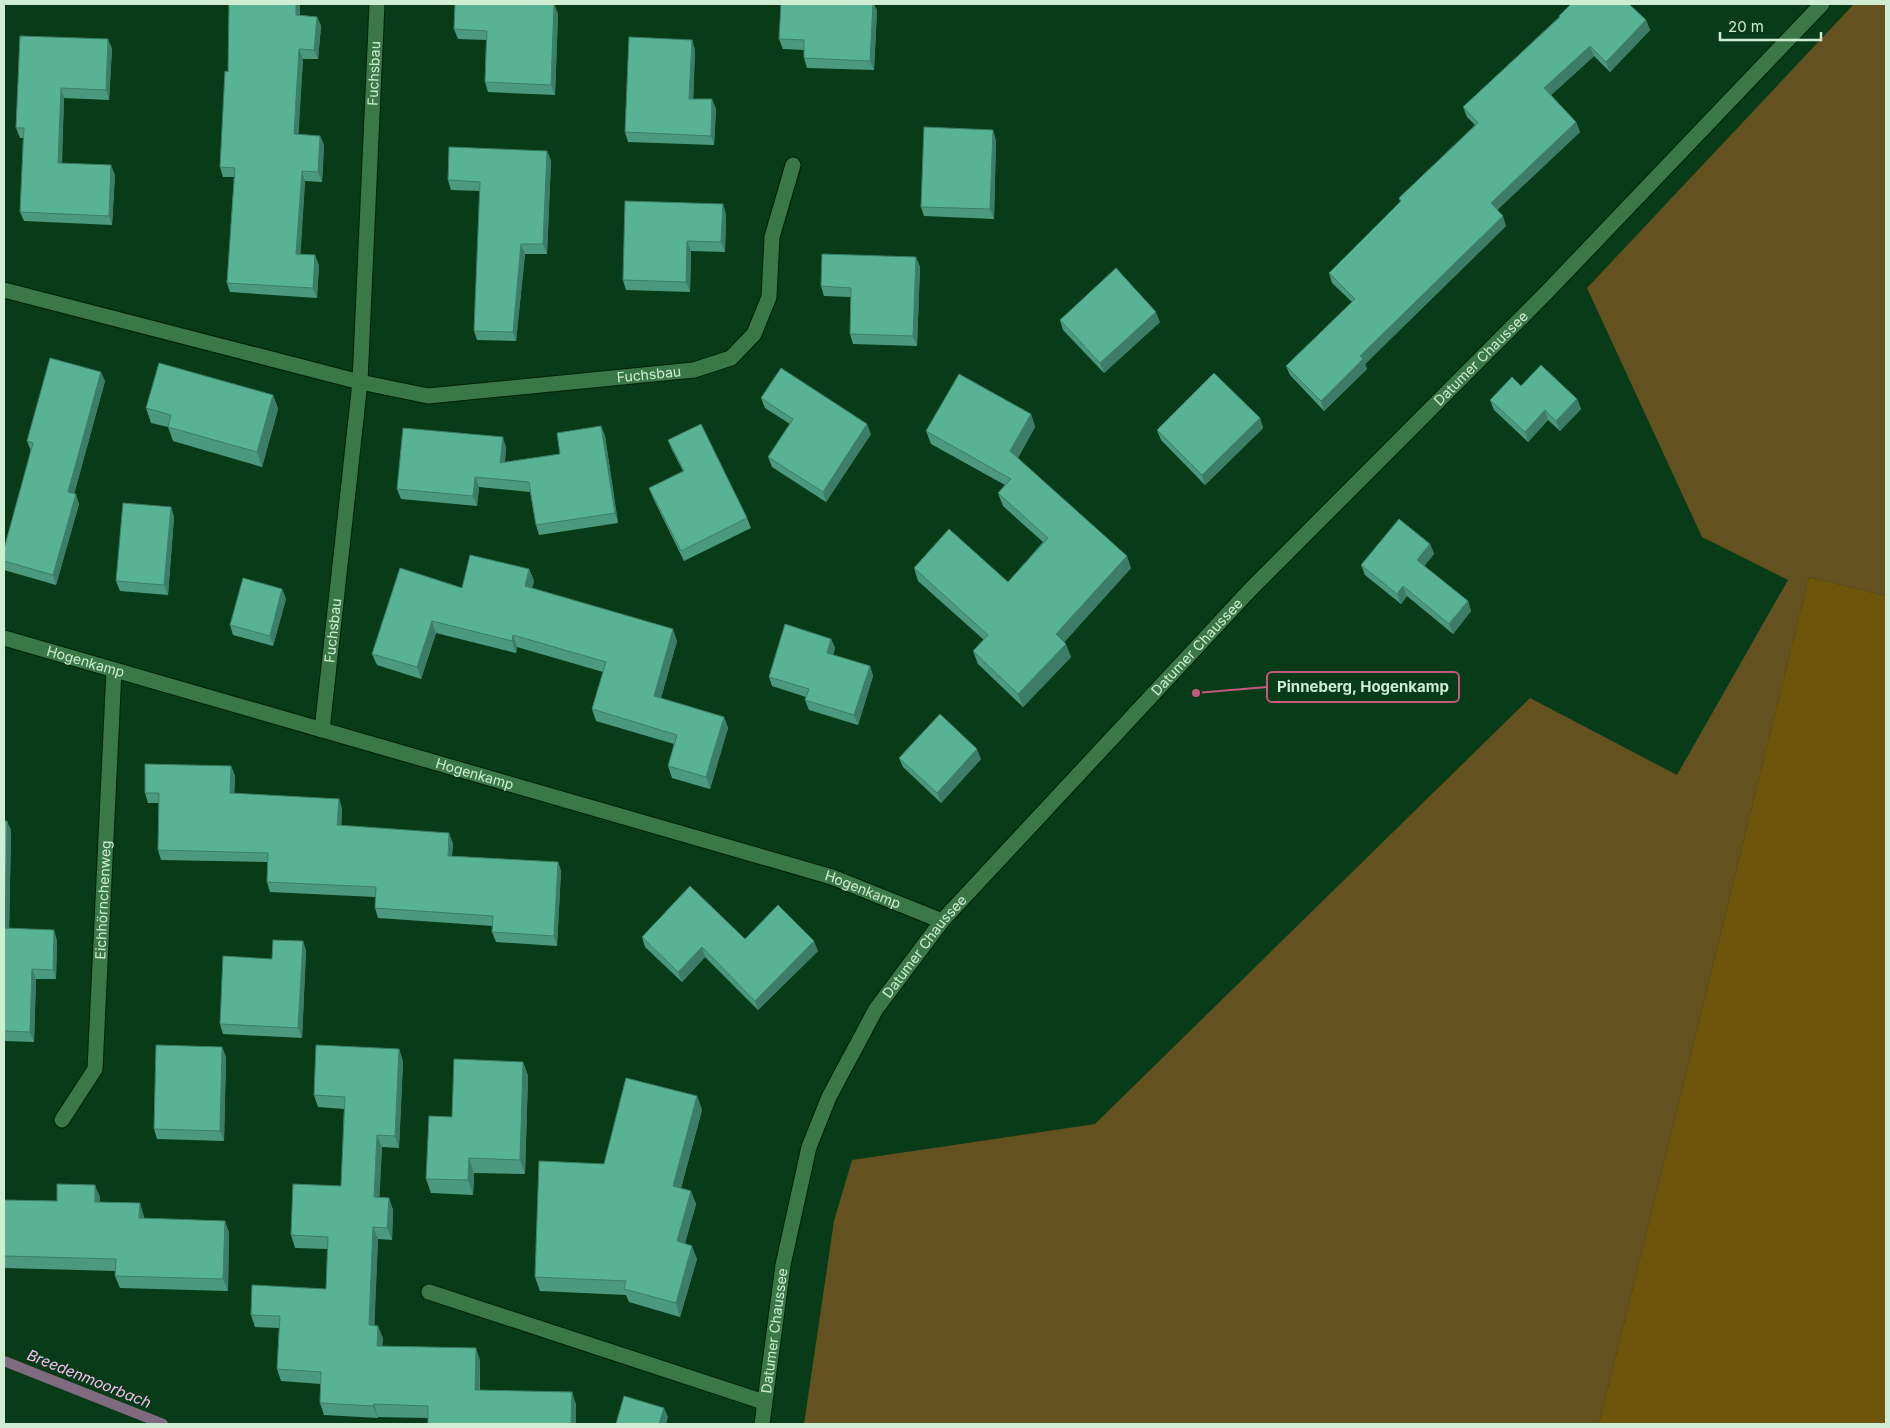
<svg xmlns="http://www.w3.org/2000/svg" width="1890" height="1428" font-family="Inter,sans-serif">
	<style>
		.green { fill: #645120 }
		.forest { fill: #6d550c }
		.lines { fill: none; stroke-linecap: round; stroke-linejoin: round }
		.stream { stroke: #806a80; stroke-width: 10 }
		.minor-casing { stroke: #001f07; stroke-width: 17 }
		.tertiary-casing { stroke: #001f07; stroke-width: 17 }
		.minor { stroke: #3a7847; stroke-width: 15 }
		.tertiary { stroke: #3a7847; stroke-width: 15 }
		.wall { fill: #4b9a7f }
		.shaded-wall { fill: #3d7d68 }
		.building { fill: #57b394; stroke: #3d7d68 }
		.labels { text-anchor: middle; stroke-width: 5; stroke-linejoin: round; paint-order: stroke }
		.street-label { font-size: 14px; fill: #ceedd2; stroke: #083b17 }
		.water-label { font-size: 15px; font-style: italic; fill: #fac0f5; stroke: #083b17 }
		.leader { fill: none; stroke: #c6587f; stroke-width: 2 }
		.callout-dot { fill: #c6587f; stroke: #083b17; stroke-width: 2 }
		.callout { fill: #083b17; stroke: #c6587f; stroke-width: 2 }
		.callout-label { font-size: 15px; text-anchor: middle; font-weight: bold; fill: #ceedd2 }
	</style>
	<rect width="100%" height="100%" fill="#083b17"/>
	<path class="green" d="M 1854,4 L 1886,4 L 1886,596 L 1809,577 L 1599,1424 L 804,1424 L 834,1221 L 852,1160 L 1095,1124 L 1530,698 L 1677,775 L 1788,580 L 1702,537 L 1587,288 Z"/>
	<path class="forest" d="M 1809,577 L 1886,596 L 1886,1424 L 1599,1424 Z"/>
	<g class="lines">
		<path class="stream" d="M 4,1361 L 163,1424"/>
		<defs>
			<g id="minor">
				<path id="s1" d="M 4,290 L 360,382 L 428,396 L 694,370 L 731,358 L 754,334 L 769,297 L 772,237 L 793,165"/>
				<path id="s2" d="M 4,638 L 832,877 L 942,921"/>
				<path id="s3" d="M 322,730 L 360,382 L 377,4"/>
				<path id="s4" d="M 62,1120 L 95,1069 L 114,670"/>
				<path d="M 429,1292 L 764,1402"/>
			</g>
			<g id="tertiary">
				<path id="s5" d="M 762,1424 L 783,1265 L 809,1147 L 829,1097 L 876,1009 L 942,921 L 1249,591 L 1546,293 L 1822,4"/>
			</g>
		</defs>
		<use href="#minor" class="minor-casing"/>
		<use href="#tertiary" class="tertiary-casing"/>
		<use href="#minor" class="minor"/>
		<use href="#tertiary" class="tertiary"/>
	</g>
	<g class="wall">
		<path d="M 554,4 L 558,14 L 555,95 L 488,92 L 485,82 L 486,40 L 458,39 L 454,29 Z"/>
		<path d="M 877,10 L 874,70 L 807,68 L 804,58 L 804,50 L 783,49 L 779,39 Z"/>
		<path d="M 300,15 L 317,17 L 321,26 L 318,59 L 303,59 L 298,134 L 320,136 L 324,145 L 322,182 L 305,181 L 300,254 L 319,265 L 317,298 L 230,292 L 227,283 L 234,177 L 223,177 L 220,167 L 228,72 Z"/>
		<path d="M 1559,16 L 1646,20 L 1650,30 L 1610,72 L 1594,56 L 1551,95 L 1576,122 L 1580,132 L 1497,210 L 1506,226 L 1365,364 L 1367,369 L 1324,411 L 1290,375 L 1286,366 L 1352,302 L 1332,283 L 1329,273 L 1400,202 L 1399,198 L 1475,125 L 1467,117 L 1463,107 L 1559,17 Z"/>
		<path d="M 20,36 L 112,48 L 109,100 L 64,98 L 62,163 L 115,175 L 112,225 L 24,221 L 20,212 L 23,138 L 20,138 L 16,128 Z"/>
		<path d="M 695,49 L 693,99 L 716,109 L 714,145 L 628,142 L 625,132 Z"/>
		<path d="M 996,140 L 994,219 L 924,216 L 921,207 Z"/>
		<path d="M 547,151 L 551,161 L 547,254 L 525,254 L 516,341 L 477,340 L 474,331 L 480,191 L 451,190 L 448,180 Z"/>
		<path d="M 726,214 L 725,252 L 691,251 L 690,292 L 626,290 L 623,280 Z"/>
		<path d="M 916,257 L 920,267 L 917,346 L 853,344 L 850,334 L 851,297 L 824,296 L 821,286 Z"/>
		<path d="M 1060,320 L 1160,322 L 1104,373 L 1063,330 Z"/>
		<path d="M 105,381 L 74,494 L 79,504 L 56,585 L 4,570 L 4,549 L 31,451 L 27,441 Z"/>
		<path d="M 1521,386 L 1577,399 L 1581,409 L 1560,431 L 1548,420 L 1528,442 L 1494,410 L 1490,400 Z"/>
		<path d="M 273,395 L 278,409 L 262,467 L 173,441 L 168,427 L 151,423 L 146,408 Z"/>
		<path d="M 761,398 L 871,434 L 826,502 L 772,467 L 768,457 L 790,424 L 765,408 Z"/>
		<path d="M 1031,414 L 1035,427 L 1018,458 L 1131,568 L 1064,642 L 1071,657 L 1023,707 L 978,664 L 973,651 L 984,640 L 918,581 L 914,568 L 1008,582 L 1043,542 L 1003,506 L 998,493 L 1005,485 L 931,444 L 926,431 Z"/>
		<path d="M 1260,418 L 1263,428 L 1205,485 L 1161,440 L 1157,430 Z"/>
		<path d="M 601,426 L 605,436 L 618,523 L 539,535 L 536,525 L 530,492 L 479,487 L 477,506 L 401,499 L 397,489 L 506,447 L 505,462 L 560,454 Z"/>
		<path d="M 668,440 L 747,518 L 751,528 L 684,561 L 653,498 L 649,488 L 683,471 L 672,450 Z"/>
		<path d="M 171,507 L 174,517 L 168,595 L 120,591 L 116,581 Z"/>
		<path d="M 1430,544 L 1434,554 L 1424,566 L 1468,601 L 1471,611 L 1453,634 L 1407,596 L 1401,604 L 1365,575 L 1361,565 Z"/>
		<path d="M 529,569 L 534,581 L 532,588 L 677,641 L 661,698 L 724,717 L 728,728 L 710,789 L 672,778 L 668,766 L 674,744 L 596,721 L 592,709 L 603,672 L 517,647 L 516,653 L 436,633 L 421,679 L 377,665 L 372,654 L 462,588 Z"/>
		<path d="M 282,589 L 286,599 L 273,646 L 233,635 L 230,625 Z"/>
		<path d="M 831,639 L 835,648 L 833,655 L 870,666 L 873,676 L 858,725 L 809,710 L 805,700 L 806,697 L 772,686 L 769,677 Z"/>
		<path d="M 899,758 L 981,759 L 941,803 L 903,767 Z"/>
		<path d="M 231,766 L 235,776 L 234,794 L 339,799 L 342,809 L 341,826 L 453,843 L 452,856 L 558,862 L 561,871 L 557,946 L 496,942 L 492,932 L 493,926 L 378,918 L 375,908 L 375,897 L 270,892 L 267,882 L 268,862 L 161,860 L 158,850 L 159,803 L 148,803 L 145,793 Z"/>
		<path d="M 4,821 L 11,830 L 9,929 L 57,940 L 56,979 L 36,979 L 34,1042 L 4,1041 Z"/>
		<path d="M 642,937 L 745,939 L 818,951 L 758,1010 L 705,957 L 682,982 L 645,947 Z"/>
		<path d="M 303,941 L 306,951 L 302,1038 L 223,1034 L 220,1024 L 272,959 Z"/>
		<path d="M 222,1047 L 226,1057 L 224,1141 L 157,1139 L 154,1129 Z"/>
		<path d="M 399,1049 L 403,1062 L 399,1148 L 382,1147 L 379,1197 L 389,1198 L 393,1210 L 392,1240 L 378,1239 L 374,1326 L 383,1338 L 382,1346 L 480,1360 L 480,1390 L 576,1404 L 576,1424 L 428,1424 L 428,1418 L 378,1417 L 378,1418 L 324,1415 L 320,1403 L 321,1384 L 281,1381 L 277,1369 L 279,1328 L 255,1327 L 251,1315 L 326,1289 L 328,1249 L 295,1248 L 291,1235 L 341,1186 L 344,1109 L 318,1107 L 314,1095 Z"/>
		<path d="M 523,1062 L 528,1076 L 525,1174 L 474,1173 L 473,1195 L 431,1193 L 426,1179 L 452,1117 Z"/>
		<path d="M 697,1096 L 702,1110 L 681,1188 L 696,1204 L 685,1243 L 697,1259 L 680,1317 L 629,1302 L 626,1295 L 540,1291 L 535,1277 L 604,1164 Z"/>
		<path d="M 100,1197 L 100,1202 L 144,1216 L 144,1218 L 225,1221 L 229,1233 L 228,1291 L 120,1288 L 115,1276 L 115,1271 L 4,1268 L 4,1200 L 57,1201 Z"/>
	</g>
	<g class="shaded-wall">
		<path d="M 296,4 L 300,4 L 300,25 L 296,15 Z"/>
		<path d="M 554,4 L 558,14 L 555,95 L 551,85 Z"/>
		<path d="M 873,4 L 874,4 L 877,10 L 874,70 L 870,61 Z"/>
		<path d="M 317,17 L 321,26 L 318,59 L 314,50 Z"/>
		<path d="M 1646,20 L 1650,30 L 1610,72 L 1606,62 Z"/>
		<path d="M 108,39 L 112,48 L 109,100 L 106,90 Z"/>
		<path d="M 692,40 L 695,49 L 693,108 L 689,99 Z"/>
		<path d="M 1590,46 L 1594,56 L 1548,98 L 1544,88 Z"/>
		<path d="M 299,49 L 303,59 L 298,144 L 294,134 Z"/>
		<path d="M 61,88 L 64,98 L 61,173 L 58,163 Z"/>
		<path d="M 712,99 L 716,109 L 714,145 L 711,136 Z"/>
		<path d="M 1576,122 L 1580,132 L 1494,213 L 1491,203 Z"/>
		<path d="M 993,130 L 996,140 L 994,219 L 990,209 Z"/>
		<path d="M 320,136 L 324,145 L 322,182 L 318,172 Z"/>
		<path d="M 547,151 L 551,161 L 547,254 L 543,244 Z"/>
		<path d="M 111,165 L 115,175 L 112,225 L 109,216 Z"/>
		<path d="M 302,171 L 305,181 L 300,264 L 296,254 Z"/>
		<path d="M 723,204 L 726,214 L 725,252 L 721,242 Z"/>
		<path d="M 1503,216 L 1506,226 L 1365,364 L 1367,369 L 1324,411 L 1321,401 L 1360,356 Z"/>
		<path d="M 687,241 L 691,251 L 690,292 L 686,282 Z"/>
		<path d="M 521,244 L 525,254 L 516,341 L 513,332 Z"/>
		<path d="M 315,255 L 319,265 L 317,298 L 313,288 Z"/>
		<path d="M 916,257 L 920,267 L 917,346 L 913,336 Z"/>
		<path d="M 1156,312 L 1160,322 L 1104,373 L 1100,363 Z"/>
		<path d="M 101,372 L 105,381 L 72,502 L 68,492 Z"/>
		<path d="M 273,395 L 278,409 L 262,467 L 257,452 Z"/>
		<path d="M 1577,399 L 1581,409 L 1560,431 L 1556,421 Z"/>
		<path d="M 1545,410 L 1548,420 L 1528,442 L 1525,432 Z"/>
		<path d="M 1031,414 L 1035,427 L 1014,464 L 1010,451 Z"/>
		<path d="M 1260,418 L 1263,428 L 1205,485 L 1202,475 Z"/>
		<path d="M 867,424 L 871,434 L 826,502 L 823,492 Z"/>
		<path d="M 601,426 L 605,436 L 618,523 L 615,513 Z"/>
		<path d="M 503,437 L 506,447 L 504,473 L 500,463 Z"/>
		<path d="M 475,477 L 479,487 L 477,506 L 473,496 Z"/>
		<path d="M 76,494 L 79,504 L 56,585 L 53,575 Z"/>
		<path d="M 171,507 L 174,517 L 168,595 L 164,585 Z"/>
		<path d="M 1430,544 L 1434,554 L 1421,570 L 1417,560 Z"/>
		<path d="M 1127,556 L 1131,568 L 1060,647 L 1056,634 Z"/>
		<path d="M 529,569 L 534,581 L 529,598 L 525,586 Z"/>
		<path d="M 1403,586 L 1407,596 L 1401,604 L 1397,594 Z"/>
		<path d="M 282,589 L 286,599 L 273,646 L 270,636 Z"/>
		<path d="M 1468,601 L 1471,611 L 1453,634 L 1449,624 Z"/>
		<path d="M 432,621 L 436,633 L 421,679 L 417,667 Z"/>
		<path d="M 673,629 L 677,641 L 658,708 L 654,696 Z"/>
		<path d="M 513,635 L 517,647 L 516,653 L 512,641 Z"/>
		<path d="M 831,639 L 835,648 L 831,663 L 827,653 Z"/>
		<path d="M 1066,644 L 1071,657 L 1023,707 L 1018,694 Z"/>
		<path d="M 870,666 L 873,676 L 858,725 L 854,715 Z"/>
		<path d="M 724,717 L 728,728 L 710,789 L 706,777 Z"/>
		<path d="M 977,749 L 981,759 L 941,803 L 937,793 Z"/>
		<path d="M 231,766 L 235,776 L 234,803 L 230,793 Z"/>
		<path d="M 339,799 L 342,809 L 341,835 L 337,825 Z"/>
		<path d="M 7,821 L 11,830 L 9,938 L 5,928 Z"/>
		<path d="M 449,833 L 453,843 L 451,865 L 448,856 Z"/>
		<path d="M 558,862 L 561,871 L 557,946 L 554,936 Z"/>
		<path d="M 54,930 L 57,940 L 56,979 L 53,970 Z"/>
		<path d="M 303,941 L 306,951 L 302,1038 L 298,1028 Z"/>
		<path d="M 814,941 L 818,951 L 758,1010 L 755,1001 Z"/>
		<path d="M 702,947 L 705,957 L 682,982 L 678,972 Z"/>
		<path d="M 32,969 L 36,979 L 34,1042 L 30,1032 Z"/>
		<path d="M 222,1047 L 226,1057 L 224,1141 L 220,1131 Z"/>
		<path d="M 399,1049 L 403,1062 L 399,1148 L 395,1136 Z"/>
		<path d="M 523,1062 L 528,1076 L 525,1174 L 520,1160 Z"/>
		<path d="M 697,1096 L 702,1110 L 678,1199 L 673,1186 Z"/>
		<path d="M 377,1135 L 382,1147 L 379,1209 L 374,1197 Z"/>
		<path d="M 469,1158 L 474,1173 L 473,1195 L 468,1180 Z"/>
		<path d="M 95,1185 L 100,1197 L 99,1214 L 95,1202 Z"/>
		<path d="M 691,1191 L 696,1204 L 682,1254 L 677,1241 Z"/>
		<path d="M 389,1198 L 393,1210 L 392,1240 L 387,1228 Z"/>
		<path d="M 140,1203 L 144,1216 L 143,1231 L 139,1218 Z"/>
		<path d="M 225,1221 L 229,1233 L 228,1291 L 223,1279 Z"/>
		<path d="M 373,1227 L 378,1239 L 374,1338 L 369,1325 Z"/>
		<path d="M 692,1246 L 697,1259 L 680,1317 L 676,1303 Z"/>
		<path d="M 378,1326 L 383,1338 L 381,1358 L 377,1346 Z"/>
		<path d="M 476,1348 L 480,1360 L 479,1403 L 475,1390 Z"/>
		<path d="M 572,1392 L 576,1404 L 576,1424 L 571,1424 Z"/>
		<path d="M 374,1404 L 378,1417 L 378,1418 L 373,1406 Z"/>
		<path d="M 664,1408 L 668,1417 L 666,1424 L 659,1424 Z"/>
	</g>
	<g class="building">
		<path d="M 229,4 L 296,4 L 296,15 L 317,17 L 314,50 L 299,49 L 294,134 L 320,136 L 318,172 L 302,171 L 296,254 L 315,255 L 313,288 L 227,283 L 235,168 L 220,167 L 225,71 L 228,72 Z"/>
		<path d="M 455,4 L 554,4 L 551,85 L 485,82 L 487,31 L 454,29 Z"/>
		<path d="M 781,4 L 873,4 L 870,61 L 804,58 L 804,40 L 779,39 Z"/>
		<path d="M 1571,4 L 1629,4 L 1646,20 L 1606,62 L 1590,46 L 1544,88 L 1576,122 L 1491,203 L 1503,216 L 1360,356 L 1363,359 L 1321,401 L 1286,366 L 1355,299 L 1329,273 L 1401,201 L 1399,198 L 1478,123 L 1463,107 L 1560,17 L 1559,16 Z"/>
		<path d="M 20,36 L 108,39 L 106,90 L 61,88 L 58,163 L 111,165 L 109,216 L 20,212 L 24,128 L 16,128 Z"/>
		<path d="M 629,37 L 692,40 L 689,99 L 712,99 L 711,136 L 625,132 Z"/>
		<path d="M 924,127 L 993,130 L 990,209 L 921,207 Z"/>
		<path d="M 449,147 L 547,151 L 543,244 L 521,244 L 513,332 L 474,331 L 480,182 L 448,180 Z"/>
		<path d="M 625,201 L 723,204 L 721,242 L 687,241 L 686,282 L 623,280 Z"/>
		<path d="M 822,254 L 916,257 L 913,336 L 850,334 L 851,288 L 821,286 Z"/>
		<path d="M 1116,268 L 1156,312 L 1100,363 L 1060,320 Z"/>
		<path d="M 50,358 L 101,372 L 68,492 L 76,494 L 53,575 L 4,561 L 4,549 L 33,443 L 27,441 Z"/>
		<path d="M 159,363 L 273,395 L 257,452 L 168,427 L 171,415 L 146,408 Z"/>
		<path d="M 1541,365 L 1577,399 L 1556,421 L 1545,410 L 1525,432 L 1490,400 L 1512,377 L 1521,386 Z"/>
		<path d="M 781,368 L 867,424 L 823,492 L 768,457 L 793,419 L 761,398 Z"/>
		<path d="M 1214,373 L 1260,418 L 1202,475 L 1157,430 Z"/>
		<path d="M 959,374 L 1031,414 L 1010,451 L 1127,556 L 1056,634 L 1066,644 L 1018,694 L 973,651 L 988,635 L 914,568 L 949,529 L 1008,582 L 1048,538 L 998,493 L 1011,479 L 926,431 Z"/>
		<path d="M 701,424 L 747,518 L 681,551 L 649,488 L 684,471 L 668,440 Z"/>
		<path d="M 601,426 L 615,513 L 536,525 L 529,482 L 475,477 L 473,496 L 397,489 L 403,428 L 503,437 L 500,463 L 560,454 L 557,433 Z"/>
		<path d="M 123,503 L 171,507 L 164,585 L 116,581 Z"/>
		<path d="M 1399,519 L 1430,544 L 1417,560 L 1468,601 L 1449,624 L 1403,586 L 1397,594 L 1361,565 Z"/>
		<path d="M 470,555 L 529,569 L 525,586 L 673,629 L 654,696 L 724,717 L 706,777 L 668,766 L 677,735 L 592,709 L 606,662 L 513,635 L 512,641 L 432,621 L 417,667 L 372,654 L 400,568 L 462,588 Z"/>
		<path d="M 243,578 L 282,589 L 270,636 L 230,625 Z"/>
		<path d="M 785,624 L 831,639 L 827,653 L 870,666 L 854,715 L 805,700 L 809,689 L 769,677 Z"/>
		<path d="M 940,714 L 977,749 L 937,793 L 899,758 Z"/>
		<path d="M 145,764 L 231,766 L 230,793 L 339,799 L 337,825 L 449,833 L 448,856 L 558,862 L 554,936 L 492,932 L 493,916 L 375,908 L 376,887 L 267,882 L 268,853 L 158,850 L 159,793 L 145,793 Z"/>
		<path d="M 4,821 L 7,821 L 5,928 L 54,930 L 53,970 L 32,969 L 30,1032 L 4,1031 Z"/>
		<path d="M 690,886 L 745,939 L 778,905 L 814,941 L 755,1001 L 702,947 L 678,972 L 642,937 Z"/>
		<path d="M 273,940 L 303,941 L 298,1028 L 220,1024 L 223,956 L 272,959 Z"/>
		<path d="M 156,1045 L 222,1047 L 220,1131 L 154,1129 Z"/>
		<path d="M 316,1045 L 399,1049 L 395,1136 L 377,1135 L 374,1197 L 389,1198 L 387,1228 L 373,1227 L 369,1325 L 378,1326 L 377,1346 L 476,1348 L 475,1390 L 572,1392 L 571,1424 L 428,1424 L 428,1406 L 374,1404 L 373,1406 L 320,1403 L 321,1372 L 277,1369 L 280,1316 L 251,1315 L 252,1285 L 326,1289 L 328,1237 L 291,1235 L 293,1184 L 341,1186 L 345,1097 L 314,1095 Z"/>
		<path d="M 454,1059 L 523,1062 L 520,1160 L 469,1158 L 468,1180 L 426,1179 L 429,1116 L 452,1117 Z"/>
		<path d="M 626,1078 L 697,1096 L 673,1186 L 691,1191 L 677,1241 L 692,1246 L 676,1303 L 624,1289 L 626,1281 L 535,1277 L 539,1161 L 604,1164 Z"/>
		<path d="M 57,1184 L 95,1185 L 95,1202 L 140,1203 L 139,1218 L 225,1221 L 223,1279 L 115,1276 L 116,1259 L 4,1256 L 4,1200 L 57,1201 Z"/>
		<path d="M 624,1396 L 664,1408 L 659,1424 L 616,1424 Z"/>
	</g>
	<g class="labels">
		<g class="street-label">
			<text dy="5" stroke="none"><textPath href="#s3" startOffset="659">Fuchsbau</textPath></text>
			<text dy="5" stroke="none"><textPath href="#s5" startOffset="1324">Datumer Chaussee</textPath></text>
			<text dy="5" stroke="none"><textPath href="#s1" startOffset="659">Fuchsbau</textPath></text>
			<text dy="5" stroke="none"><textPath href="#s3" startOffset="100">Fuchsbau</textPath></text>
			<text dy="5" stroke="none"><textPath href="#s5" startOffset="919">Datumer Chaussee</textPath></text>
			<text dy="5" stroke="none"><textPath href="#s2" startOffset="85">Hogenkamp</textPath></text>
			<text dy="5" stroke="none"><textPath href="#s2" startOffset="490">Hogenkamp</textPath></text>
			<text dy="5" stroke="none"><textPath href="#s2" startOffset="895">Hogenkamp</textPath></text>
			<text dy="5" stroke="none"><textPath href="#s4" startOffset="230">Eichhörnchenweg</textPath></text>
			<text dy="5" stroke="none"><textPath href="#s5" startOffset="514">Datumer Chaussee</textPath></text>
			<text dy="5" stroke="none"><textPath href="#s5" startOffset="94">Datumer Chaussee</textPath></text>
		</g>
		<g class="water-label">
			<text transform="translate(89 1379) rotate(22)" y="5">Breedenmoorbach</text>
		</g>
	</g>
	<path class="leader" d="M1196 693L1267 687"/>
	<circle class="callout-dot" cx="1196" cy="693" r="5"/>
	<rect class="callout" x="1267" y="672" width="192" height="30" rx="5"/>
	<g class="callout-label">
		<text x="1363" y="692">Pinneberg, Hogenkamp</text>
	</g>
	<rect width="1890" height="1428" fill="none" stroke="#ceedd2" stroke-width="10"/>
	<path d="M1720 32v8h101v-8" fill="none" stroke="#ceedd2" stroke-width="2.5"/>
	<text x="1728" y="32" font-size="15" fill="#ceedd2" stroke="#083b17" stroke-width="4" paint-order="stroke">20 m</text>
</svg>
